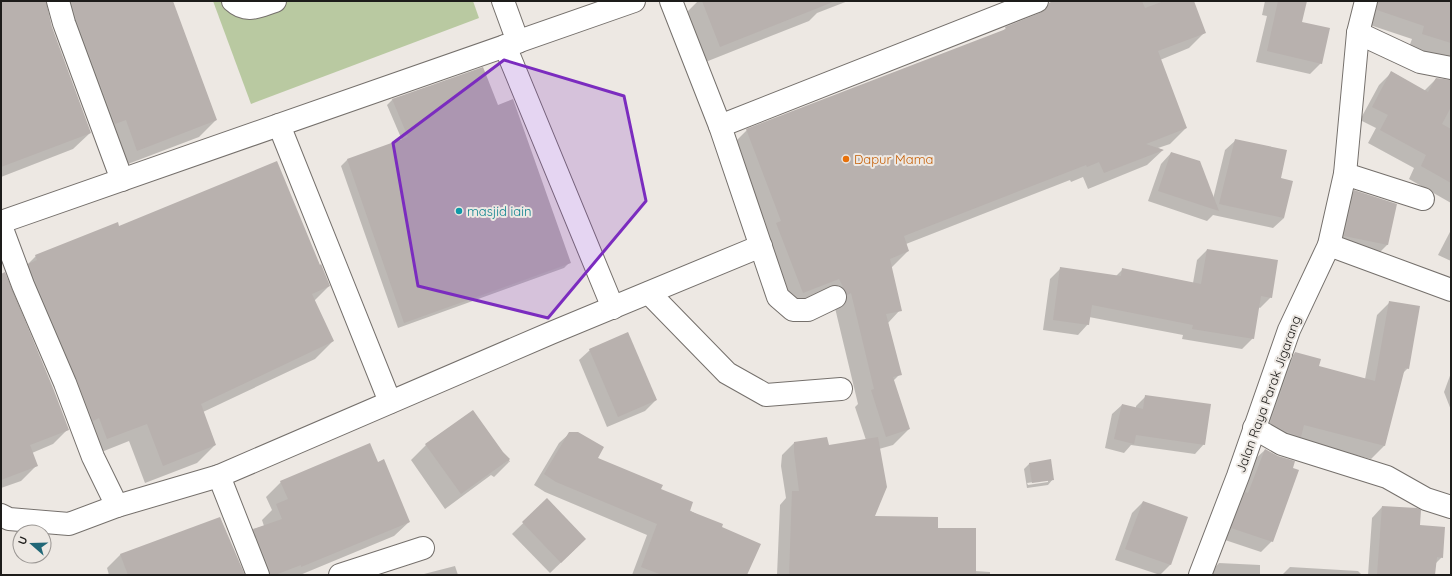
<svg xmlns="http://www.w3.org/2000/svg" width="1452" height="576" font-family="Quicksand,sans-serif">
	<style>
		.green { fill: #b9c9a1 }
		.shadow { fill: #0003; fill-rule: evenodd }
		.building { fill: #b8b1ae }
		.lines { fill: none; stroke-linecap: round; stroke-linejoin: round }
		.minor-casing { stroke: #75706c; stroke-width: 24 }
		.minor { stroke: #fff; stroke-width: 22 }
		.marked { fill: #7b2cbf; fill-opacity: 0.2; stroke: #7b2cbf; stroke-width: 3; stroke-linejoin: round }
		.food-dot { fill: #e8710a; stroke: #ede8e3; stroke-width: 1.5 }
		.culture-dot { fill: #0f9aa8; stroke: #ede8e3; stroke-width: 1.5 }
		.labels { text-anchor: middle; stroke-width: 4; stroke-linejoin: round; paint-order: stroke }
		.food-label { font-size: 13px; fill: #c56008; stroke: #ede8e3; text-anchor: start }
		.culture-label { font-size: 13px; fill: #0d838f; stroke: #ede8e3; text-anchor: start }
		.street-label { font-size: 13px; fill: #1d1c1a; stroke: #ede8e3 }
	</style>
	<rect width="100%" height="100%" fill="#ede8e3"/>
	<path class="green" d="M 213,1 L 473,1 L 479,18 L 251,104 Z"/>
	<g class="shadow">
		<path d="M 1,1 L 172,1 L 216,120 L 199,137 L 120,167 L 50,9 L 45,6 L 51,28 L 90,133 L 73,149 L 1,177 Z"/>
		<path d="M 698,1 L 848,1 L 817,13 L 809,21 L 703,63 L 685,14 Z"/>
		<path d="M 1056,1 L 1193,1 L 1205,32 L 1189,48 L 1160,60 L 1186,128 L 1170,144 L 1158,148 L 1163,150 L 1147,165 L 1088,189 L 1083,177 L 1071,182 L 1070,180 L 906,244 L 908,251 L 891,268 L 900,310 L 888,323 L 900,374 L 893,381 L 909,429 L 893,445 L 879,449 L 874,517 L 937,529 L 975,571 L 990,572 L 990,575 L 777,575 L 780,505 L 786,498 L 781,466 L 782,455 L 795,442 L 828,447 L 866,440 L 855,407 L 858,404 L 835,308 L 787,308 L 731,146 L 747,130 L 1002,32 L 1006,28 L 1038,15 L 1050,3 Z"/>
		<path d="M 1265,1 L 1306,1 L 1301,23 L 1321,63 L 1310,74 L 1256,62 L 1267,16 L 1262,15 Z"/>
		<path d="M 1365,1 L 1451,1 L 1451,79 L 1443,57 L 1409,47 L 1412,39 L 1364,23 Z"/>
		<path d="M 1392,72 L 1424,91 L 1436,79 L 1451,81 L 1451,203 L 1409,179 L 1414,168 L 1368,143 L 1376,128 L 1360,120 L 1379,85 Z"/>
		<path d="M 393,99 L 498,106 L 570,262 L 564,268 L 398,328 L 341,166 L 347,160 L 402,140 L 387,105 Z"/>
		<path d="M 1236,140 L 1280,179 L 1284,218 L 1273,228 L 1213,215 L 1207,221 L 1148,201 L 1161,164 L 1171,153 L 1213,199 L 1225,150 Z"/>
		<path d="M 1354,191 L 1388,244 L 1377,255 L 1334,246 L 1344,202 Z"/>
		<path d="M 119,227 L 319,266 L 329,286 L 314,301 L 333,341 L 315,359 L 203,412 L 215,445 L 197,463 L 145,483 L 129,441 L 89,457 L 18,274 L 36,256 Z"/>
		<path d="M 1451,230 L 1451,261 L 1438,255 Z"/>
		<path d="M 1207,250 L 1271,297 L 1260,308 L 1258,307 L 1253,338 L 1242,349 L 1182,339 L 1183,335 L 1089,317 L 1088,324 L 1078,335 L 1043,330 L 1050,279 L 1060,269 L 1116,276 L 1123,269 L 1193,283 L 1197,260 Z"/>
		<path d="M 1,275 L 68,429 L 53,444 L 32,453 L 36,466 L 21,481 L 1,488 Z"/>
		<path d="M 1390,302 L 1408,368 L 1403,373 L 1384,446 L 1371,459 L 1297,440 L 1258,436 L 1282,366 L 1295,353 L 1318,367 L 1365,379 L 1377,315 Z"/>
		<path d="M 590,350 L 656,400 L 645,411 L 607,427 L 579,360 Z"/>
		<path d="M 1451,373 L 1451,410 L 1444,392 Z"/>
		<path d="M 1146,396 L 1204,444 L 1195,454 L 1131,445 L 1124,453 L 1105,448 L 1112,414 L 1122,405 L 1136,408 L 1136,406 Z"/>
		<path d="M 570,433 L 597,458 L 721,528 L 746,575 L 632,575 L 647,535 L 545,492 L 534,485 L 559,443 Z"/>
		<path d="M 426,445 L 507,460 L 509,462 L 494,477 L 491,475 L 445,509 L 411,460 Z"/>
		<path d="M 1265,450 L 1272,541 L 1261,552 L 1222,539 L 1254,460 Z"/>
		<path d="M 1029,464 L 1053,479 L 1048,485 L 1027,488 L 1024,469 ZM 1048,480 L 1048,482 L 1028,485 L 1027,483 Z"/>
		<path d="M 281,482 L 409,522 L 394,536 L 300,575 L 251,575 L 239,544 L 254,529 L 264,526 L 262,520 L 272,510 L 266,497 Z"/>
		<path d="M 547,500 L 574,550 L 550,573 L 512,534 Z"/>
		<path d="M 1143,502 L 1186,518 L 1170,565 L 1160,575 L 1115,560 L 1132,513 Z"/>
		<path d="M 1382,507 L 1419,526 L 1442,557 L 1435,564 L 1434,575 L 1368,575 L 1372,518 Z"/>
		<path d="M 220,518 L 243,575 L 109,575 L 107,568 L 120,555 Z"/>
		<path d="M 1219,563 L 1260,565 L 1260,575 L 1208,575 Z"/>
		<path d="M 455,566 L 458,575 L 422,575 L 424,574 Z"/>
		<path d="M 1290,567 L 1358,571 L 1362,575 L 1282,575 Z"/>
	</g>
	<g class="building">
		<path d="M 1,1 L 46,1 L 52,27 L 91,133 L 1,167 Z"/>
		<path d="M 71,1 L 173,1 L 217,120 L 137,151 L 126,120 L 115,124 L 76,19 Z"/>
		<path d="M 702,1 L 833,1 L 833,2 L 720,47 Z"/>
		<path d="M 1053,1 L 1142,1 L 1145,8 L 1164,1 L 1194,1 L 1206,33 L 1158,51 L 1187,128 L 1146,144 L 1164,150 L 1104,173 L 1099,162 L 1087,167 L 1086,165 L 904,236 L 909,251 L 890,259 L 902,311 L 886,314 L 902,375 L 893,377 L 910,429 L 886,437 L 871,390 L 874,389 L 851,293 L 847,295 L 839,279 L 803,293 L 776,223 L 781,221 L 746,129 L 1006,29 L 1005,27 L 1042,12 L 1047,8 L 1049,3 Z"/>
		<path d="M 1278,1 L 1307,1 L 1302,22 L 1330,28 L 1322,64 L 1267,51 Z"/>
		<path d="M 1378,1 L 1451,1 L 1451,43 L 1422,34 L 1424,26 L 1377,10 Z"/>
		<path d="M 483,67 L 498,105 L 513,99 L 571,263 L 404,323 L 347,159 L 408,137 L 392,99 Z"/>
		<path d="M 1391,71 L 1428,92 L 1436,78 L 1451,80 L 1451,107 L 1442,124 L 1451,129 L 1451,183 L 1421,166 L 1426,155 L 1380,130 L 1388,115 L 1372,107 Z"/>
		<path d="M 1235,139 L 1287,150 L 1281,178 L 1293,181 L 1284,218 L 1219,204 Z"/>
		<path d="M 1171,152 L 1200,161 L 1219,211 L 1158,191 Z"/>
		<path d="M 277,161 L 320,265 L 321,264 L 330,286 L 312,294 L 334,341 L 201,404 L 216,445 L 163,466 L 147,424 L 107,439 L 99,418 L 93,421 L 76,378 L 28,264 L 37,260 L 35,255 L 118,222 L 119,226 Z"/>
		<path d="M 1354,190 L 1397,204 L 1388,245 L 1344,236 Z"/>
		<path d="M 1207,249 L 1278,260 L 1272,298 L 1261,296 L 1254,339 L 1192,329 L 1193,325 L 1092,305 L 1089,325 L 1053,320 L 1060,267 L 1121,276 L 1122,268 L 1201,284 Z"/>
		<path d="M 5,272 L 53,388 L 69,430 L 30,445 L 38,466 L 1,480 L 1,274 Z"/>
		<path d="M 1389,301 L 1420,306 L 1409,369 L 1405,368 L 1385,446 L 1304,425 L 1301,437 L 1287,432 L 1270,423 L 1295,352 L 1321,359 L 1319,366 L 1375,381 Z"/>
		<path d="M 628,332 L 657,400 L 618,417 L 589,349 Z"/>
		<path d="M 1145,395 L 1211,404 L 1205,445 L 1136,435 L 1134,444 L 1114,439 L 1122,404 L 1143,409 Z"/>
		<path d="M 473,410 L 503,452 L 510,459 L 509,460 L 510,462 L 507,461 L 461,494 L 425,444 Z"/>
		<path d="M 569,432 L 578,432 L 604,447 L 598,458 L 663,485 L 661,489 L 693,502 L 690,511 L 723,524 L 722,527 L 761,544 L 747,575 L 662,575 L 641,567 L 657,524 L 556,482 L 544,474 Z"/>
		<path d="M 827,437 L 829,445 L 878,437 L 887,487 L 875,516 L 938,517 L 938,528 L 976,528 L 976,575 L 789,575 L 792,491 L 799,491 L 794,452 L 794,442 Z"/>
		<path d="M 370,443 L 378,462 L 384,459 L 410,522 L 301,567 L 301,565 L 275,575 L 270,575 L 270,570 L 253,529 L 282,519 L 276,504 L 288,499 L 280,481 Z"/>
		<path d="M 1265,449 L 1278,456 L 1295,461 L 1293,468 L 1299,470 L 1273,542 L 1231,528 L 1245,492 L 1248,493 Z"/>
		<path d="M 1051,459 L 1054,480 L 1032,483 L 1029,463 Z"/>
		<path d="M 547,498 L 586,539 L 561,563 L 522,522 Z"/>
		<path d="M 1143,501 L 1188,517 L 1171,565 L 1125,549 Z"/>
		<path d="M 1382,506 L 1417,508 L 1421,510 L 1420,525 L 1445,527 L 1443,558 L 1437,557 L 1435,575 L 1377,575 Z"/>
		<path d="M 220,517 L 245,575 L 128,575 L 120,554 Z"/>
	</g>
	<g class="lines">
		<defs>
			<g id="minor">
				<path d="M 58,1 L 64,23 L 122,180"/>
				<path d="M 233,1 C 247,14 259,6 275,1"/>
				<path d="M 503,1 L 518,42"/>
				<path d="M 671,1 L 720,126 L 778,297 L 793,310 L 808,310 L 835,297"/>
				<path d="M 1358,33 L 1420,62 L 1451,68"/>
				<path d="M 505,46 L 613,308"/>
				<path d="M 279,125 L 390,402"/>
				<path d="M 720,126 L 1037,1"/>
				<path d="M 1345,174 L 1423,199"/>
				<path d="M 1,222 L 634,1"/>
				<path d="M 1,226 L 23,285 L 65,383 L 93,457 L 117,506"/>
				<path d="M 1329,245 L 1451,290"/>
				<path d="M 649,293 L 727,373 L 766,395 L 841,389"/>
				<path d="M 1254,428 L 1282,444 L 1387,477 L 1426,499 L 1451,507"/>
				<path d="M 219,476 L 258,575"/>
				<path d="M 1,515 L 9,519 L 69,524 L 117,506 L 219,476 L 551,333 L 761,246"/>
				<path d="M 340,575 L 423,548"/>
				<path d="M 1200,575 L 1238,476 L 1289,330 L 1329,245 L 1345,174 L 1358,33 L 1366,1"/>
			</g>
		</defs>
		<use href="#minor" class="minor-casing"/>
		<use href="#minor" class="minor"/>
	</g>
	<path class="marked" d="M 504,60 L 624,96 L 646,201 L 548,318 L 418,286 L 393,143 Z"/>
	<circle class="food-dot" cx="846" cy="159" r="4"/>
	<circle class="culture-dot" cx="459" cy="211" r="4"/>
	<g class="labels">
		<g class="food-label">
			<text x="854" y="164">Dapur Mama</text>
		</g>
		<g class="culture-label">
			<text x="467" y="216">masjid iain</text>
		</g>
		<g class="street-label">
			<text transform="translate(1268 394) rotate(-70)" y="5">Jalan Raya Parak Jigarang</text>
		</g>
	</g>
	<rect width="1452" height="576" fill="none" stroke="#1d1c1a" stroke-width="4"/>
	<g transform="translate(32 544) rotate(290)"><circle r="19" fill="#ede8e3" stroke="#9a9693"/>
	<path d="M0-3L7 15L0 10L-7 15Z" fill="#216777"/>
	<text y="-6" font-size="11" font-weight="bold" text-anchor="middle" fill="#1d1c1a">U</text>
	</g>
</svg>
